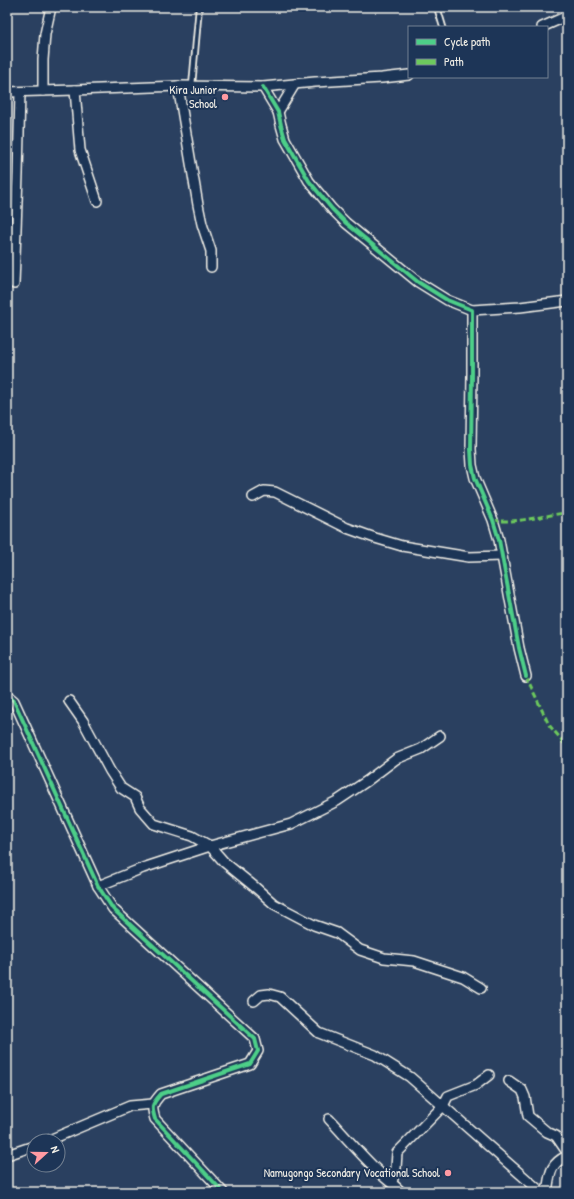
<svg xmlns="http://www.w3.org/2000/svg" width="574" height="1199" font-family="'Patrick Hand',sans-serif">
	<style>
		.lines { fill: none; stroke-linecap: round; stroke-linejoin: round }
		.service-casing { stroke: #f4f1e8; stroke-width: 8 }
		.minor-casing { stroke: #f4f1e8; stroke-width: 12 }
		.service { stroke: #1d3557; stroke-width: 4.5 }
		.minor { stroke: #1d3557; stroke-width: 9 }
		.quiet { stroke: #6dc95d; stroke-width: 3; stroke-dasharray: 6 3; stroke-linecap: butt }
		.cycleway-casing { stroke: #1d3557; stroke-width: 6 }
		.cycleway { stroke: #4dcf88; stroke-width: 4 }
		.poi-dot { fill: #ff9aa2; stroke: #1d3557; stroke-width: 1.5 }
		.labels { text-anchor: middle; stroke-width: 4; stroke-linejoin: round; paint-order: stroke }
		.poi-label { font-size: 12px; fill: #f4f1e8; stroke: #1d3557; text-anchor: end }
	</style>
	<rect width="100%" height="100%" fill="#2a4060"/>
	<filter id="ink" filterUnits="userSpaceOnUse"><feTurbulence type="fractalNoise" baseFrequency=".025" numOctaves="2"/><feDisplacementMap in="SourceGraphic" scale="8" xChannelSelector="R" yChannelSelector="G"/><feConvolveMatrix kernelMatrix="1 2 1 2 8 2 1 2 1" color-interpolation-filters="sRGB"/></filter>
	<g filter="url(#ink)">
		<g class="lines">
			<defs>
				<g id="service">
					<path d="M 437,7 L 443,27"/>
					<path d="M 192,86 L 199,7"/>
				</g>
				<g id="minor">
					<path d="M 542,27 L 567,16"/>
					<path d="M 178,86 L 198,205 L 202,224 L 211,251 L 211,267"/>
					<path d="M 263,87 L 278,112 L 281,125 L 285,139 L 309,181 L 332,209 L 346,223 L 418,282 L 447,300 L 472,310 L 472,375 L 471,449 L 472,465 L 475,478 L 493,520 L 499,540 L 519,648 L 526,676"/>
					<path d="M 75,90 L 80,150 L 97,201"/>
					<path d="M 43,91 L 43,60 L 45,34 L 51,7"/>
					<path d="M 7,92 L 75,90 L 178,86 L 263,87 L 315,82 L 382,78 L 409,75"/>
					<path d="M 278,112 L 295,84"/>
					<path d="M 14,284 L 18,174 L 20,92"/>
					<path d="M 472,310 L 520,307 L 567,301"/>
					<path d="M 253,497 L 264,491 L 275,492 L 347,528 L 375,538 L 402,546 L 469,557 L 502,556"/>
					<path d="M 7,695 L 14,701 L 98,886 L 113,909 L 255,1039 L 258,1051 L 250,1064 L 161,1094 C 152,1104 151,1106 155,1119 L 223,1192"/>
					<path d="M 69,701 L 83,721 L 110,771 L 121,788 L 135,797 L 140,808 L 154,824 L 192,836 L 210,846 L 224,862 L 256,888 L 274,904 L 314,925 L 337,933 L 360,950 L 384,958 L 414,961 L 463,977 L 481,988"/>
					<path d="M 98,886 L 143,868 L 210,846 L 291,824 L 337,801 L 367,781 L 396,759 L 421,749 L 440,736"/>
					<path d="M 254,1001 L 261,995 L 269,994 L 280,997 L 319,1033 L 375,1055 L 410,1077 L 541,1192"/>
					<path d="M 509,1081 L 522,1090 L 525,1097 L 528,1116 L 547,1132 L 556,1136 L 567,1152"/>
					<path d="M 329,1119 C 345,1136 361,1155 378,1171 C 385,1179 394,1184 401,1192"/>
					<path d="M 47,1141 L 130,1106 L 153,1104"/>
					<path d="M 7,1155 L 34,1146"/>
					<path d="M 392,1182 L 396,1168 L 397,1153 L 443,1106 L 448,1096 L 476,1085 L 489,1075"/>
					<path d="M 547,1192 C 550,1175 549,1164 567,1156"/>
				</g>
			</defs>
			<use href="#service" class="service-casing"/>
			<use href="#minor" class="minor-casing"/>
			<use href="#service" class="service"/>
			<use href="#minor" class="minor"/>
			<g class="quiet">
				<path d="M 493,520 C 517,524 543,515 567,513"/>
				<path d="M 526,676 L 549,725 L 561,739 L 567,749"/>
			</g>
			<defs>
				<g id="cycleway">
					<path d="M 263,87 L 278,112 L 281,125 L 285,139 L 309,181 L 332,209 L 346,223 L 418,282 L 447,300 L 472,310 L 472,375 L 471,449 L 472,465 L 475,478 L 493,520 L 499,540 L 519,648 L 526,676"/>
					<path d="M 7,695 L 14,701 L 98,886 L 113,909 L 255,1039 L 258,1051 L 250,1064 L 161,1094 C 152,1104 151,1106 155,1119 L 223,1192"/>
				</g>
			</defs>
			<use href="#cycleway" class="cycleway-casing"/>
			<use href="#cycleway" class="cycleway"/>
		</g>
	</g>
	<g class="poi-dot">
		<circle cx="225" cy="97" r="4"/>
		<circle cx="448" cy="1173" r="4"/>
	</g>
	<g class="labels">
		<g class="poi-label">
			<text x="217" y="94">Kira Junior<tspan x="217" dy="14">School</tspan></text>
			<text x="440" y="1177">Namugongo Secondary Vocational School</text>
		</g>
	</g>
	<rect width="574" height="1199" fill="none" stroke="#1d3557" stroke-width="24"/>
	<rect x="12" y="12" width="550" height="1175" fill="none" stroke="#f4f1e8" stroke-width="1.5" filter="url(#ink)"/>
	<rect x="408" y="26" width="140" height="52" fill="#1d3557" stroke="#738091"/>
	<rect x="416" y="39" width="20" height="6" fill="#4dcf88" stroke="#738091"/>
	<text x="444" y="46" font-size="12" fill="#f4f1e8">Cycle path</text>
	<rect x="416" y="59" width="20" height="6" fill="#6dc95d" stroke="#738091"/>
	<text x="444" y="66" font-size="12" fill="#f4f1e8">Path</text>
	<g transform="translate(46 1153) rotate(69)"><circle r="19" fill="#1d3557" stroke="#738091"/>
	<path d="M0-3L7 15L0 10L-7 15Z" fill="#ff9aa2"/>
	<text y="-6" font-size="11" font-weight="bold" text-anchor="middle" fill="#f4f1e8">N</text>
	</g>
</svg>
